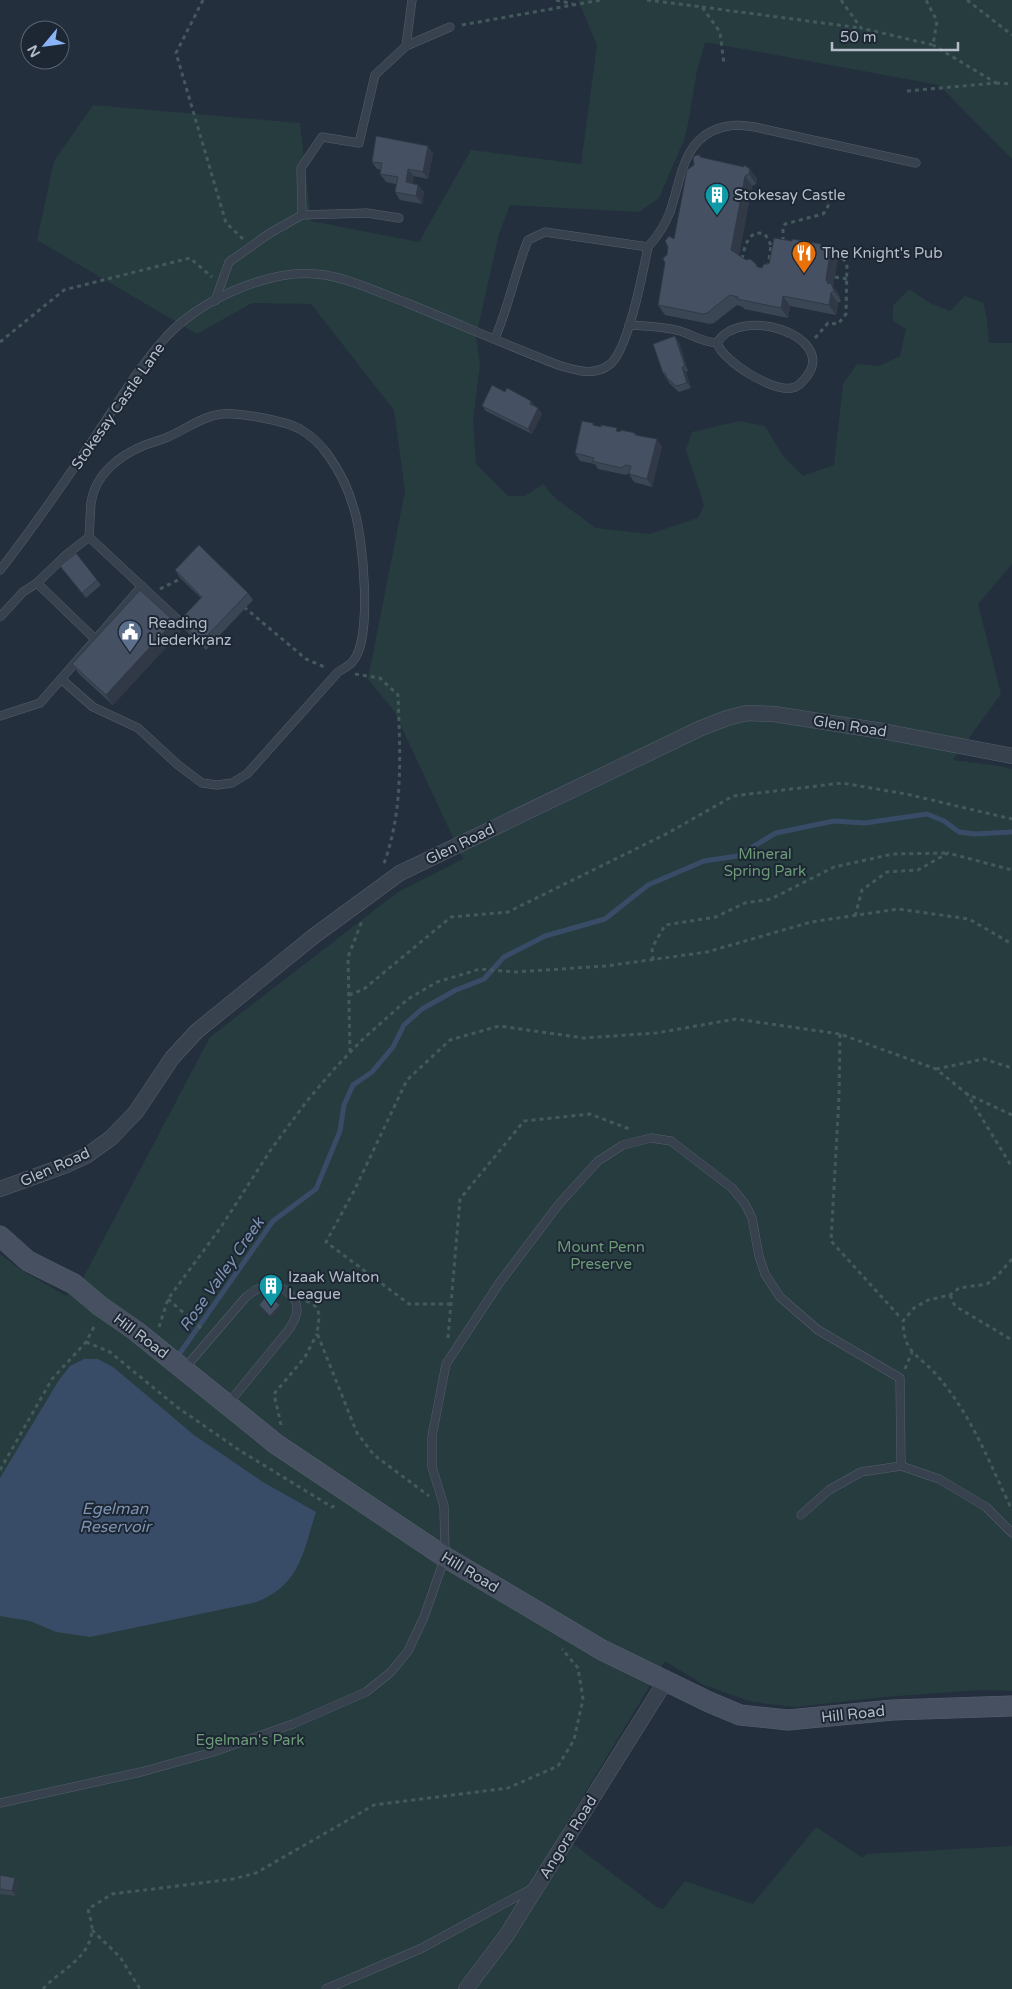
<svg xmlns="http://www.w3.org/2000/svg" width="1012" height="1989" font-family="'Varela Round',sans-serif">
	<style>
		.green { fill: #263c3f }
		.water { fill: #394c67 }
		.lines { fill: none; stroke-linecap: round; stroke-linejoin: round }
		.stream { stroke: #394c67; stroke-width: 5 }
		.lane-casing { stroke: #565f6c; stroke-width: 9 }
		.street-casing { stroke: #565f6c; stroke-width: 16 }
		.secondary-casing { stroke: #565f6c; stroke-width: 21 }
		.path { stroke: #44595c; stroke-width: 3; stroke-dasharray: 4 4; stroke-linecap: butt }
		.lane { stroke: #38414e; stroke-width: 8 }
		.street { stroke: #38414e; stroke-width: 15 }
		.secondary { stroke: #465061; stroke-width: 20 }
		.wall { fill: #3b4654 }
		.shaded-wall { fill: #303945 }
		.building { fill: #455162; stroke: #303945 }
		.labels { text-anchor: middle; stroke-width: 4; stroke-linejoin: round; paint-order: stroke }
		.poi-label { font-size: 15px; fill: #b4bcc9; stroke: #1d2633; text-anchor: start }
		.street-label { font-size: 15px; fill: #b4bcc9; stroke: #1d2633 }
		.park-label { font-size: 15px; fill: #6b9a76; stroke: #1d2633 }
		.water-label { font-size: 16px; font-style: italic; fill: #7c92b1; stroke: #1d2633 }
	</style>
	<rect width="100%" height="100%" fill="#242f3e"/>
	<path class="green" d="M 578,0 L 1012,0 L 1012,159 L 939,85 L 705,42 L 697,70 L 688,124 L 684,140 L 659,198 L 639,212 L 510,205 L 499,234 L 476,337 L 480,365 L 473,420 L 476,464 L 508,496 L 525,496 L 543,484 L 556,499 L 596,528 L 649,534 L 698,518 L 704,505 L 686,450 L 692,432 L 739,421 L 765,426 L 783,456 L 803,476 L 834,465 L 843,384 L 857,364 L 879,366 L 900,356 L 906,329 L 893,321 L 893,306 L 909,289 L 930,303 L 950,311 L 965,296 L 983,303 L 987,319 L 989,343 L 1012,343 L 1012,564 L 978,604 L 1001,694 L 953,760 L 999,766 L 1012,769 L 1012,1691 L 980,1690 L 884,1697 L 796,1707 L 752,1702 L 704,1685 L 665,1661 L 560,1834 L 657,1907 L 663,1909 L 685,1881 L 753,1904 L 816,1827 L 863,1858 L 866,1854 L 1012,1846 L 1012,1989 L 0,1989 L 0,1254 L 23,1271 L 66,1296 L 83,1278 L 210,1037 L 398,892 L 463,859 L 394,711 L 368,679 L 405,491 L 394,410 L 311,304 L 252,303 L 197,334 L 37,240 L 54,161 L 93,105 L 300,123 L 311,221 L 419,242 L 471,150 L 581,164 L 597,45 Z"/>
	<path class="water" d="M 84,1359 L 98,1359 L 113,1367 L 194,1435 L 263,1482 L 316,1512 C 303,1553 299,1588 253,1603 L 90,1637 L 56,1632 L 30,1621 L 0,1616 L 0,1478 L 59,1380 L 70,1366 Z"/>
	<g class="lines">
		<path class="stream" d="M 180,1353 L 273,1221 L 316,1189 L 340,1131 L 344,1105 L 353,1085 L 372,1072 L 393,1047 L 404,1025 L 422,1009 L 456,990 L 484,979 L 504,957 L 545,936 L 605,919 L 648,885 L 704,861 L 737,856 L 776,833 L 834,821 L 865,823 L 927,814 L 944,821 L 959,832 L 975,834 L 1012,832"/>
		<defs>
			<g id="lane">
				<path d="M 406,46 L 412,0"/>
				<path d="M 302,215 L 301,168 L 322,137 L 359,143 L 375,75 L 406,46 L 450,27"/>
				<path d="M 215,301 L 229,262 L 270,233 L 302,215 L 367,213 L 399,218"/>
				<path d="M 629,325 C 646,326 663,326 680,331 C 693,335 703,342 717,343 C 723,361 772,392 792,388 C 799,387 803,381 807,376 C 837,336 740,304 717,343"/>
				<path d="M 495,338 C 509,306 515,272 528,240 L 545,232 L 648,247"/>
				<path d="M 0,570 C 35,526 67,478 99,431 C 120,399 141,364 167,336 C 202,299 273,266 325,275 C 353,280 380,293 407,303 C 459,324 509,346 561,366 C 578,371 594,376 609,365 C 628,352 643,272 648,247 C 657,237 665,225 670,212 C 682,177 683,133 729,126 C 737,124 747,126 755,127 L 916,163"/>
				<path d="M 37,583 L 66,555 L 89,537"/>
				<path d="M 0,617 L 23,592 L 37,583 L 95,639"/>
				<path d="M 61,679 L 142,586"/>
				<path d="M 0,716 L 40,703 L 61,679 L 93,707 L 138,728 L 178,765 L 202,783 L 217,785 L 232,783 L 247,774 L 338,672 C 342,669 350,666 353,661 C 373,639 363,537 354,509 C 349,491 339,470 328,455 C 321,445 310,435 300,429 C 285,421 239,412 222,414 C 203,416 188,428 170,436 C 162,440 153,442 145,445 C 120,455 95,474 91,503 C 90,514 90,525 89,537 L 178,620"/>
				<path d="M 184,1369 L 245,1298 C 252,1292 257,1288 266,1286 C 280,1283 297,1295 297,1310 C 297,1317 293,1322 290,1328 L 228,1404"/>
				<path d="M 801,1515 L 829,1490 L 861,1472 L 901,1466 L 939,1479 L 986,1507 L 1012,1533"/>
				<path d="M 0,1803 L 141,1772 L 213,1752 L 293,1724 L 366,1692 L 391,1672 L 408,1651 L 424,1617 L 445,1557 L 444,1506 L 432,1467 L 432,1436 L 446,1364 L 500,1282 L 559,1204 L 598,1161 L 623,1145 L 651,1138 L 671,1141 L 732,1188 L 745,1204 L 752,1218 L 759,1256 L 765,1274 L 780,1297 L 818,1330 L 900,1378 L 901,1466"/>
				<path d="M 326,1989 L 420,1949 L 533,1888"/>
			</g>
			<g id="street">
				<path d="M 0,1189 L 64,1166 L 86,1156 L 111,1138 L 136,1112 L 172,1058 L 197,1031 L 314,936 L 400,873 L 699,729 L 727,718 L 747,713 L 774,714 L 882,731 L 1012,756"/>
				<path d="M 466,1989 L 506,1936 L 665,1682"/>
			</g>
			<path id="secondary" d="M 0,1236 L 28,1261 L 74,1284 L 100,1306 L 136,1331 L 276,1444 L 445,1557 L 602,1650 L 709,1702 L 740,1715 L 788,1720 L 893,1710 L 1012,1706"/>
		</defs>
		<use href="#lane" class="lane-casing"/>
		<use href="#street" class="street-casing"/>
		<use href="#secondary" class="secondary-casing"/>
		<g class="path">
			<path d="M 203,0 L 176,53 L 226,223 L 243,239"/>
			<path d="M 556,0 L 573,4"/>
			<path d="M 647,0 L 702,7 L 720,32 L 724,64"/>
			<path d="M 841,0 L 861,28 L 933,45 L 937,21 L 926,0"/>
			<path d="M 967,0 L 1012,35"/>
			<path d="M 702,7 L 861,28"/>
			<path d="M 462,25 L 601,0"/>
			<path d="M 996,83 L 1012,84"/>
			<path d="M 907,91 L 996,83 L 933,45"/>
			<path d="M 783,241 L 783,227 L 785,224 L 823,214 L 827,209 L 832,194"/>
			<path d="M 742,259 C 745,246 748,229 765,234 L 771,245 L 776,245"/>
			<path d="M 768,267 L 771,245"/>
			<path d="M 835,277 L 847,279"/>
			<path d="M 815,338 L 828,323 L 838,324 L 846,314 L 847,264 L 840,255 L 833,253"/>
			<path d="M 0,342 L 64,290 L 190,258 L 212,277"/>
			<path d="M 160,589 L 184,577"/>
			<path d="M 244,607 L 306,659 L 327,668"/>
			<path d="M 355,674 L 380,678 L 398,695 C 400,753 404,811 383,866"/>
			<path d="M 855,916 L 862,890 L 887,872 L 918,870 L 948,853 L 1012,870"/>
			<path d="M 653,960 L 652,948 L 665,925 L 716,917 L 745,903 L 771,899 L 834,867 L 893,854 L 948,853"/>
			<path d="M 349,995 L 364,989 L 451,917 L 508,912 L 668,833 L 733,796 L 842,783 L 906,794 L 1012,819"/>
			<path d="M 840,1034 L 839,1097 L 831,1241 L 899,1316"/>
			<path d="M 350,1052 L 348,957 L 362,921"/>
			<path d="M 936,1069 L 984,1059 L 1012,1068"/>
			<path d="M 1012,1115 L 967,1094 L 1012,1167"/>
			<path d="M 1012,1259 L 998,1275 L 987,1284 L 959,1288 L 950,1295 L 928,1300 L 914,1308 L 903,1321 C 904,1351 914,1352 933,1371 C 970,1411 989,1462 1012,1510"/>
			<path d="M 950,1295 L 955,1306 L 1012,1340"/>
			<path d="M 168,1299 L 203,1330"/>
			<path d="M 306,1301 C 323,1306 319,1319 317,1333 L 357,1433 L 374,1455 L 429,1496"/>
			<path d="M 451,1304 L 409,1304 L 326,1242 L 354,1191 L 407,1080 L 450,1040 L 499,1026 L 584,1038 L 656,1033 L 736,1019 L 840,1034 L 936,1069 L 967,1094"/>
			<path d="M 159,1327 L 168,1299 L 221,1227 L 272,1148 L 307,1101 L 335,1068 L 364,1038 L 408,999 L 437,982 L 480,969 L 515,972 L 606,966 L 707,952 L 811,922 L 898,909 L 969,919 L 1012,944"/>
			<path d="M 448,1338 L 460,1199 L 524,1121 L 590,1114 L 632,1130"/>
			<path d="M 86,1342 L 110,1352 L 177,1407 L 239,1450 L 332,1507 L 336,1505"/>
			<path d="M 905,1369 L 912,1352"/>
			<path d="M 281,1425 L 274,1394 L 305,1357 L 317,1334"/>
			<path d="M 0,1470 L 52,1379 L 86,1342 L 95,1325"/>
			<path d="M 92,1930 L 120,1957 L 140,1989"/>
			<path d="M 43,1989 C 60,1970 91,1958 92,1929 C 92,1922 89,1915 88,1909 L 112,1894 L 233,1879 L 256,1873 L 374,1805 L 508,1788 L 558,1766 L 574,1740 L 583,1699 L 578,1668 L 562,1649"/>
		</g>
		<use href="#lane" class="lane"/>
		<use href="#street" class="street"/>
		<use href="#secondary" class="secondary"/>
	</g>
	<g class="wall">
		<path d="M 433,153 L 428,179 L 414,176 L 412,184 L 418,185 L 424,192 L 422,204 L 400,200 L 395,192 L 396,184 L 386,182 L 380,174 L 381,170 L 377,169 L 372,162 Z"/>
		<path d="M 702,158 L 750,169 L 757,179 L 756,184 L 752,186 L 739,255 L 746,260 L 756,264 L 758,267 L 762,268 L 769,264 L 823,247 L 838,258 L 833,286 L 838,293 L 841,301 L 838,303 L 836,315 L 790,306 L 788,318 L 744,309 L 743,307 L 737,305 L 714,323 L 710,324 L 665,315 L 658,305 L 667,255 L 674,239 Z"/>
		<path d="M 679,342 L 688,371 L 686,372 L 691,388 L 679,392 L 670,384 L 663,373 Z"/>
		<path d="M 505,392 L 531,401 L 535,406 L 535,407 L 538,408 L 542,414 L 532,434 L 486,411 L 482,406 Z"/>
		<path d="M 595,426 L 619,432 L 635,433 L 638,436 L 662,446 L 652,487 L 634,482 L 629,474 L 629,473 L 626,475 L 598,469 L 595,464 L 580,461 L 575,453 Z"/>
		<path d="M 60,566 L 97,580 L 101,585 L 86,598 Z"/>
		<path d="M 175,570 L 248,593 L 253,600 L 206,650 L 184,629 L 179,621 L 201,598 L 180,578 Z"/>
		<path d="M 174,621 L 181,631 L 113,705 L 79,674 L 72,664 Z"/>
		<path d="M 0,1875 L 15,1878 L 18,1883 L 16,1896 L 0,1894 Z"/>
	</g>
	<g class="shaded-wall">
		<path d="M 428,146 L 433,153 L 428,179 L 423,172 Z"/>
		<path d="M 408,169 L 414,176 L 411,190 L 406,182 Z"/>
		<path d="M 750,169 L 757,179 L 756,184 L 749,174 Z"/>
		<path d="M 745,176 L 752,186 L 738,260 L 731,250 Z"/>
		<path d="M 418,185 L 424,192 L 422,204 L 416,196 Z"/>
		<path d="M 831,248 L 838,258 L 833,286 L 838,293 L 841,301 L 834,291 L 833,291 L 826,279 Z"/>
		<path d="M 831,293 L 838,303 L 836,315 L 829,305 Z"/>
		<path d="M 783,296 L 790,306 L 788,318 L 781,308 Z"/>
		<path d="M 675,336 L 679,342 L 688,371 L 685,366 Z"/>
		<path d="M 682,367 L 686,372 L 691,388 L 687,383 Z"/>
		<path d="M 531,401 L 535,406 L 533,409 L 530,404 Z"/>
		<path d="M 538,408 L 542,414 L 532,434 L 528,429 Z"/>
		<path d="M 657,439 L 662,446 L 652,487 L 647,479 Z"/>
		<path d="M 174,621 L 181,631 L 113,705 L 106,695 Z"/>
		<path d="M 280,1305 L 282,1307 L 272,1318 L 270,1316 Z"/>
		<path d="M 15,1878 L 18,1883 L 16,1896 L 12,1891 Z"/>
	</g>
	<g class="building">
		<path d="M 376,136 L 428,146 L 423,172 L 408,169 L 406,182 L 418,185 L 416,196 L 395,192 L 398,177 L 380,174 L 382,163 L 372,162 Z"/>
		<path d="M 697,155 L 700,155 L 700,157 L 744,167 L 744,165 L 750,169 L 749,174 L 745,176 L 731,250 L 746,260 L 750,259 L 756,264 L 757,267 L 762,268 L 764,264 L 769,264 L 774,238 L 792,241 L 792,239 L 821,244 L 821,246 L 831,248 L 826,279 L 828,284 L 831,283 L 834,291 L 831,293 L 829,305 L 783,296 L 781,308 L 737,299 L 738,297 L 730,295 L 707,313 L 703,314 L 658,305 L 665,263 L 663,258 L 667,255 L 668,247 L 665,241 L 669,236 L 674,239 L 687,170 L 694,165 L 693,157 Z"/>
		<path d="M 675,336 L 685,366 L 682,367 L 687,383 L 676,386 L 667,378 L 665,373 L 663,373 L 653,344 Z"/>
		<path d="M 492,385 L 505,392 L 507,388 L 531,401 L 530,404 L 538,408 L 528,429 L 482,406 Z"/>
		<path d="M 582,421 L 593,423 L 593,425 L 601,427 L 601,425 L 617,428 L 616,431 L 620,432 L 621,430 L 635,433 L 635,435 L 657,439 L 647,479 L 629,474 L 631,466 L 625,465 L 621,468 L 592,461 L 594,458 L 575,453 Z"/>
		<path d="M 199,545 L 248,593 L 201,642 L 179,621 L 202,597 L 175,570 Z"/>
		<path d="M 76,553 L 97,580 L 82,593 L 60,566 Z"/>
		<path d="M 140,590 L 174,621 L 106,695 L 72,664 Z"/>
		<path d="M 268,1294 L 280,1305 L 270,1316 L 259,1305 Z"/>
		<path d="M 0,1875 L 15,1878 L 12,1891 L 0,1889 Z"/>
	</g>
	<defs>
		<symbol id="building-pin" viewBox="-11 -11 22 30"><path d="M0 17L-7.5 6A9.5 9.5 0 1 1 7.5 6Z" fill="#0f9aa8" stroke="#1d2633"/><path d="M-4-6H4V6H1V3H-1V6H-4ZM-2.5-4.3h1.7v1.8h-1.7ZM.8-4.3h1.7v1.8H.8ZM-2.5-1h1.7V.8h-1.7ZM.8-1h1.7V.8H.8Z" fill="#fff"/></symbol>
		<symbol id="restaurant-pin" viewBox="-11 -11 22 30"><path d="M0 17L-7.5 6A9.5 9.5 0 1 1 7.5 6Z" fill="#e8710a" stroke="#1d2633"/><path d="M-5-6h1v4h1v-4h1v4h1v-4h1v5L-1.5 .5V6h-2V.5L-5-1ZM5-6V6H3V1.5H1.5Q1.5-4 5-6Z" fill="#fff"/></symbol>
		<symbol id="civic-pin" viewBox="-11 -11 22 30"><path d="M0 17L-7.5 6A9.5 9.5 0 1 1 7.5 6Z" fill="#5c6f8a" stroke="#1d2633"/><path d="M-.6-6.5H3V-4.5H.6V-3L4-1V1h2V6H-6V1h2V-1L-.6-3ZM-1.2 2.5V6h2.4V2.5Z" fill="#fff"/></symbol>
	</defs>
	<g fill-rule="evenodd">
		<use href="#building-pin" x="703" y="181" width="28" height="38"/>
		<use href="#restaurant-pin" x="790" y="239" width="28" height="38"/>
		<use href="#civic-pin" x="116" y="618" width="28" height="38"/>
		<use href="#building-pin" x="257" y="1272" width="28" height="38"/>
	</g>
	<g class="labels">
		<g class="poi-label">
			<text x="734" y="200">Stokesay Castle</text>
			<text x="822" y="258">The Knight's Pub</text>
			<text x="148" y="628">Reading<tspan x="148" dy="17">Liederkranz</tspan></text>
			<text x="288" y="1282">Izaak Walton<tspan x="288" dy="17">League</tspan></text>
		</g>
		<g class="street-label">
			<text transform="translate(118 406) rotate(-55)" y="5">Stokesay Castle Lane</text>
			<text transform="translate(850 726) rotate(9)" y="5">Glen Road</text>
			<text transform="translate(460 844) rotate(-26)" y="5">Glen Road</text>
			<text transform="translate(55 1167) rotate(-24)" y="5">Glen Road</text>
			<text transform="translate(141 1336) rotate(37)" y="5">Hill Road</text>
			<text transform="translate(470 1572) rotate(31)" y="5">Hill Road</text>
			<text transform="translate(853 1714) rotate(-6)" y="5">Hill Road</text>
			<text transform="translate(568 1837) rotate(-58)" y="5">Angora Road</text>
		</g>
		<g class="park-label">
			<text x="765" y="859">Mineral<tspan x="765" dy="17">Spring Park</tspan></text>
			<text x="601" y="1252">Mount Penn<tspan x="601" dy="17">Preserve</tspan></text>
			<text x="250" y="1745">Egelman's Park</text>
		</g>
		<g class="water-label">
			<text transform="translate(221 1274) rotate(-55)" y="6">Rose Valley Creek</text>
			<text x="115" y="1514">Egelman<tspan x="115" dy="18">Reservoir</tspan></text>
		</g>
	</g>
	<g transform="translate(45 45) rotate(241)"><circle r="24" fill="#1d2633" stroke="#59626f"/>
	<path d="M0-4L9 19L0 12L-9 19Z" fill="#8ab4f8"/>
	<text y="-8" font-size="14" font-weight="bold" text-anchor="middle" fill="#b4bcc9">N</text>
	</g>
	<path d="M832 42v8h126v-8" fill="none" stroke="#b4bcc9" stroke-width="2.5"/>
	<text x="840" y="42" font-size="15" fill="#b4bcc9" stroke="#1d2633" stroke-width="4" paint-order="stroke">50 m</text>
</svg>
